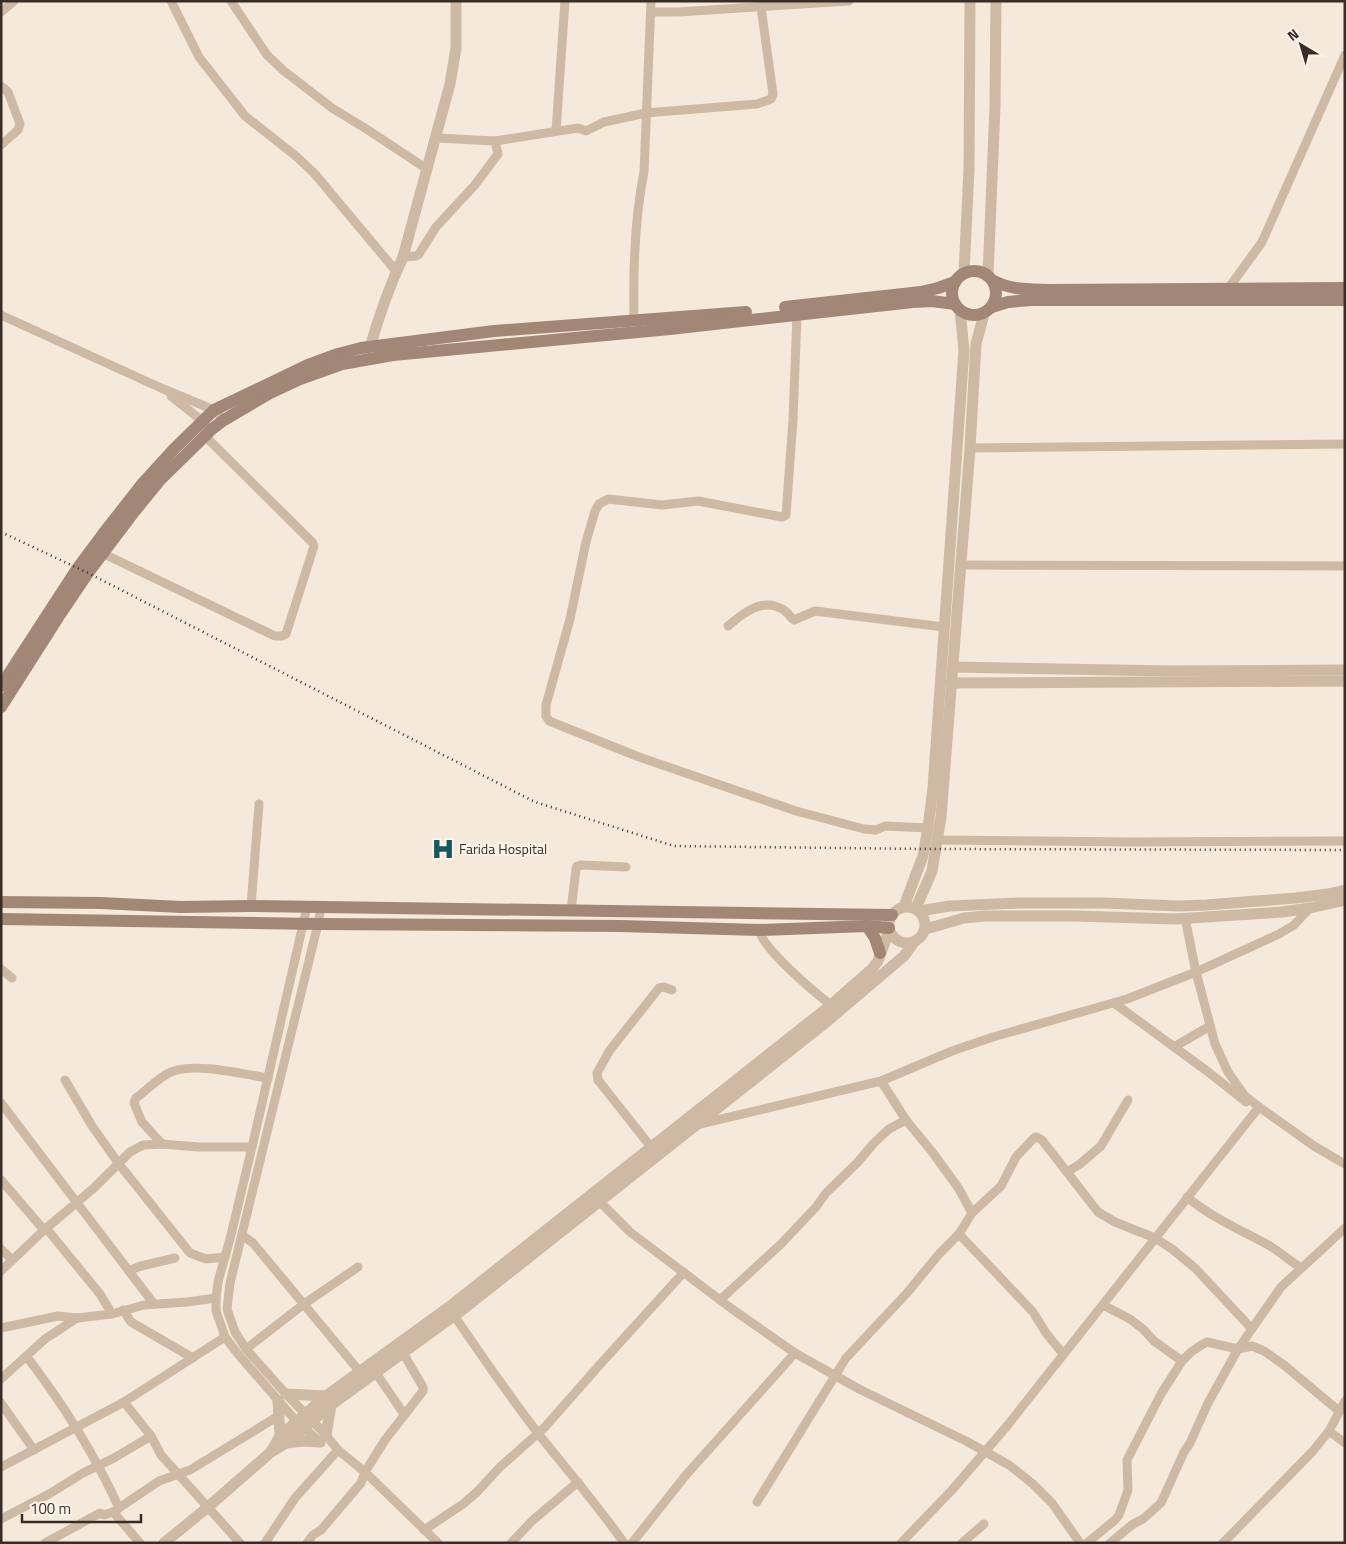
<svg xmlns="http://www.w3.org/2000/svg" width="1346" height="1544" font-family="'Titillium Web',sans-serif">
	<style>
		.lines { fill: none; stroke-linecap: round; stroke-linejoin: round }
		.minor { stroke: #ceb9a5; stroke-width: 9 }
		.tertiary { stroke: #ceb9a5; stroke-width: 11 }
		.secondary { stroke: #a28776; stroke-width: 12 }
		.rail { stroke: #392d27; stroke-width: 2.5; stroke-dasharray: 1 4; stroke-linecap: butt }
		.labels { text-anchor: middle; stroke-width: 4.5; stroke-linejoin: round; paint-order: stroke }
		.poi-label { font-size: 14px; fill: #392d27; stroke: #fbf3e8; text-anchor: start }
	</style>
	<rect width="100%" height="100%" fill="#f4e9db"/>
	<g class="lines">
		<g class="minor">
			<path d="M 171,1 L 199,57 L 245,116 L 297,157 L 314,173 L 396,271"/>
			<path d="M 231,1 L 267,55 L 284,71 L 332,108 L 368,130 L 427,169"/>
			<path d="M 1,12 L 14,1"/>
			<path d="M 651,12 L 678,12 L 849,1"/>
			<path d="M 1,86 L 8,92 L 20,124 L 18,130 L 1,145"/>
			<path d="M 556,131 L 565,1"/>
			<path d="M 436,138 L 495,141 L 578,128 L 586,131 L 604,122 L 646,113 L 757,104 L 771,99 L 773,94 L 761,7"/>
			<path d="M 403,257 L 416,256 L 419,254 L 436,227 L 474,186 L 498,154 L 495,141"/>
			<path d="M 1228,289 L 1262,242 L 1345,55"/>
			<path d="M 1,315 L 161,388 L 214,410 L 224,420"/>
			<path d="M 797,315 L 793,420 L 786,515 L 782,517 L 698,501 L 662,505 L 608,499 L 599,504 L 595,511 L 586,542 L 570,619 L 546,705 L 546,716 L 549,721 L 639,757 L 796,811 L 864,829 L 876,830 L 885,826 L 928,828"/>
			<path d="M 634,320 C 633,271 634,221 644,172 L 651,1"/>
			<path d="M 171,396 L 206,424"/>
			<path d="M 970,448 L 1345,444"/>
			<path d="M 102,553 L 275,636 L 282,636 L 286,634 L 314,546 L 312,542 L 205,436"/>
			<path d="M 960,565 L 1345,566"/>
			<path d="M 728,626 C 742,614 762,597 782,609 C 787,611 790,617 794,620 L 815,611 L 944,627"/>
			<path d="M 937,840 L 1131,842 L 1345,841"/>
			<path d="M 251,906 L 259,804"/>
			<path d="M 307,907 L 252,1147 L 231,1235 L 218,1282 L 216,1298 L 216,1311 L 221,1325 L 225,1337 L 238,1354 L 296,1421 L 321,1443"/>
			<path d="M 321,907 L 318,924 L 230,1283 L 227,1309 L 235,1332 L 246,1349 L 286,1394 L 326,1435 L 338,1450 L 365,1472 L 438,1543"/>
			<path d="M 571,911 L 576,869 L 577,866 L 581,865 L 626,867"/>
			<path d="M 1185,918 L 1196,972 L 1215,1044 L 1228,1072 L 1245,1096 L 1259,1107 L 1314,1146 L 1345,1164"/>
			<path d="M 759,930 C 763,949 814,992 831,1005"/>
			<path d="M 1,969 L 12,978"/>
			<path d="M 1114,1003 L 1207,1071 L 1246,1102"/>
			<path d="M 1174,1047 L 1210,1026"/>
			<path d="M 65,1080 L 92,1126 L 119,1164 L 190,1253 L 206,1259 L 225,1257"/>
			<path d="M 881,1081 L 906,1120 L 933,1153 L 959,1189 L 972,1213"/>
			<path d="M 1,1103 L 154,1304"/>
			<path d="M 700,1124 L 881,1081 L 952,1051 L 993,1037 L 1127,999 L 1196,972 L 1279,934 L 1294,925 L 1310,908"/>
			<path d="M 162,1144 L 142,1122 L 134,1103 L 136,1098 C 147,1090 159,1077 171,1072 C 195,1062 242,1074 268,1078"/>
			<path d="M 651,1147 L 598,1080 L 597,1073 L 610,1050 L 659,988 L 664,987 L 672,990"/>
			<path d="M 1067,1172 L 1080,1164 L 1101,1146 L 1128,1100"/>
			<path d="M 1,1180 L 44,1230"/>
			<path d="M 1187,1197 C 1212,1218 1241,1230 1270,1246 C 1280,1252 1290,1261 1301,1268"/>
			<path d="M 599,1201 L 630,1232 L 732,1309 L 795,1353 L 859,1389 L 966,1441 L 1009,1465 L 1033,1484 L 1052,1503 L 1080,1543"/>
			<path d="M 46,1228 L 100,1294 L 112,1314"/>
			<path d="M 959,1234 L 1033,1312 L 1046,1333 L 1063,1354"/>
			<path d="M 242,1235 L 253,1243 L 360,1372"/>
			<path d="M 1,1249 L 12,1260"/>
			<path d="M 130,1270 L 141,1266 L 175,1258"/>
			<path d="M 1,1271 L 44,1230 L 94,1188 L 130,1152 L 143,1145 L 162,1144 L 198,1147 L 252,1147"/>
			<path d="M 720,1300 L 781,1244 L 816,1207 L 826,1193 L 857,1163 L 874,1143 L 889,1129 L 906,1120"/>
			<path d="M 1103,1305 L 1130,1319 L 1143,1329 L 1154,1341 L 1182,1361"/>
			<path d="M 123,1310 L 131,1322 L 193,1358"/>
			<path d="M 451,1311 C 479,1352 507,1393 537,1432 C 566,1469 597,1504 624,1543"/>
			<path d="M 1,1328 L 58,1316 L 77,1318 L 112,1314 L 144,1305 L 187,1302 L 216,1298"/>
			<path d="M 246,1349 L 304,1304 L 358,1267"/>
			<path d="M 27,1357 C 63,1404 95,1455 119,1508"/>
			<path d="M 376,1373 L 404,1414"/>
			<path d="M 1,1379 L 45,1339 L 77,1318"/>
			<path d="M 124,1402 L 151,1436 L 161,1455 L 240,1543"/>
			<path d="M 1,1403 L 34,1450"/>
			<path d="M 1329,1431 L 1345,1443"/>
			<path d="M 1,1467 L 124,1402 L 225,1337"/>
			<path d="M 757,1502 L 846,1358 L 907,1293 L 939,1254 L 959,1234 L 972,1213 L 1001,1186 L 1016,1157 L 1035,1137 L 1037,1137 L 1042,1140 L 1098,1212 L 1115,1222 L 1155,1238 L 1172,1249 L 1195,1268 L 1252,1329"/>
			<path d="M 113,1512 L 140,1543"/>
			<path d="M 1,1519 L 49,1494 L 83,1473 L 114,1458 L 151,1436"/>
			<path d="M 424,1530 L 463,1504 L 477,1492 L 500,1467 L 544,1428 L 604,1360 L 684,1272"/>
			<path d="M 45,1543 L 100,1513 L 104,1515 L 113,1512 L 159,1481 L 190,1470 L 280,1415"/>
			<path d="M 265,1543 L 295,1498 L 338,1450"/>
			<path d="M 307,1543 L 313,1535 L 321,1530 L 361,1483 L 365,1472 L 385,1440 L 423,1391 L 423,1387 L 403,1353"/>
			<path d="M 511,1543 L 533,1520 L 578,1482"/>
			<path d="M 632,1543 L 686,1475 L 795,1353"/>
			<path d="M 901,1543 L 952,1490 L 1007,1426 L 1259,1107"/>
			<path d="M 962,1543 L 984,1524"/>
			<path d="M 1087,1543 L 1115,1520 L 1119,1515 L 1128,1490 L 1127,1460 L 1161,1394 L 1182,1361 L 1191,1352 L 1200,1346 L 1207,1342 L 1238,1349 L 1252,1346 L 1264,1351 L 1284,1365 L 1339,1411"/>
			<path d="M 1110,1543 L 1133,1524 L 1143,1519 L 1161,1503 L 1184,1452 L 1190,1443 L 1208,1403 L 1238,1349 L 1281,1287 L 1345,1228"/>
			<path d="M 1223,1543 L 1312,1452 L 1329,1431 L 1345,1401"/>
		</g>
		<g class="tertiary">
			<path d="M 964,273 L 969,169 L 970,1"/>
			<path d="M 988,275 L 995,107 L 996,1"/>
			<path d="M 370,347 C 379,316 390,285 403,257 L 450,84 L 456,48 L 456,1"/>
			<path d="M 953,667 L 1173,671 L 1345,670"/>
			<path d="M 951,683 L 1345,681"/>
			<path d="M 904,906 L 923,856 L 928,828 L 933,788 L 964,350 L 960,310"/>
			<circle cx="907" cy="925" r="18"/>
			<path d="M 916,908 L 932,871 L 941,817 L 970,448 L 976,344 L 984,314"/>
			<path d="M 919,911 L 950,906 L 1019,903 L 1104,903 L 1179,906 L 1206,905 L 1296,898 L 1328,894 L 1345,890"/>
			<path d="M 926,929 L 964,918 L 985,916 L 1074,916 L 1175,919 L 1282,912 L 1310,908 L 1345,900"/>
			<path d="M 286,1394 L 326,1396"/>
			<path d="M 278,1401 L 280,1436"/>
			<path d="M 326,1435 L 331,1405"/>
			<path d="M 286,1443 L 304,1441 L 320,1442"/>
			<path d="M 272,1450 L 280,1436 L 326,1396 L 449,1307 L 831,1005 L 872,969 L 878,961 L 889,931"/>
			<path d="M 164,1543 L 208,1507 L 271,1452 L 286,1443 L 331,1405 L 466,1307 L 824,1024 L 904,956 L 914,942"/>
		</g>
		<g class="secondary">
			<circle cx="974" cy="293" r="22"/>
			<path d="M 994,281 C 1014,291 1031,289 1052,290 L 1345,288"/>
			<path d="M 785,307 L 921,292 L 938,288 L 955,282"/>
			<path d="M 992,307 L 1008,302 L 1031,300 L 1345,300"/>
			<path d="M 1,686 L 77,569 L 103,534 L 143,483 L 174,449 L 214,410 L 308,365 L 338,354 L 361,348 L 494,331 L 746,312"/>
			<path d="M 1,707 L 59,616 L 88,573 L 134,512 L 160,480 L 212,429 L 224,420 L 270,393 L 300,379 L 342,364 L 393,355 L 670,329 L 913,302 L 932,301 L 955,304"/>
			<path d="M 1,902 L 101,903 L 181,907 L 251,906 L 892,915"/>
			<path d="M 1,919 L 318,924 L 620,926 L 759,930 L 867,926 L 889,928"/>
			<path d="M 867,926 L 875,938 L 880,953"/>
		</g>
		<path class="rail" d="M 1,532 L 88,573 L 535,802 L 674,846 L 924,849 L 1345,850"/>
	</g>
	<defs>
		<symbol id="hospital-bare" viewBox="-9 -9 18 18"><path d="M-5-5h3v3.5h4V-5h3V5h-3V1.5h-4V5h-3Z" fill="#18585f" stroke="#fbf3e8" stroke-width="2.5" paint-order="stroke"/></symbol>
	</defs>
	<g fill-rule="evenodd">
		<use href="#hospital-bare" x="427" y="833" width="32" height="32"/>
	</g>
	<g class="labels">
		<g class="poi-label">
			<text x="459" y="854">Farida Hospital</text>
		</g>
	</g>
	<rect width="1346" height="1544" fill="none" stroke="#392d27" stroke-width="5"/>
	<g transform="translate(1301 45) rotate(322)" stroke="#fbf3e8" stroke-width="4" paint-order="stroke">
	<path d="M0-4L9 19L0 12L-9 19Z" fill="#392d27"/>
	<text y="-8" font-size="14" font-weight="bold" text-anchor="middle" fill="#392d27">N</text>
	</g>
	<path d="M22 1514v8h119v-8" fill="none" stroke="#392d27" stroke-width="2.5"/>
	<text x="30" y="1514" font-size="15" fill="#392d27" stroke="#fbf3e8" stroke-width="4" paint-order="stroke">100 m</text>
</svg>
